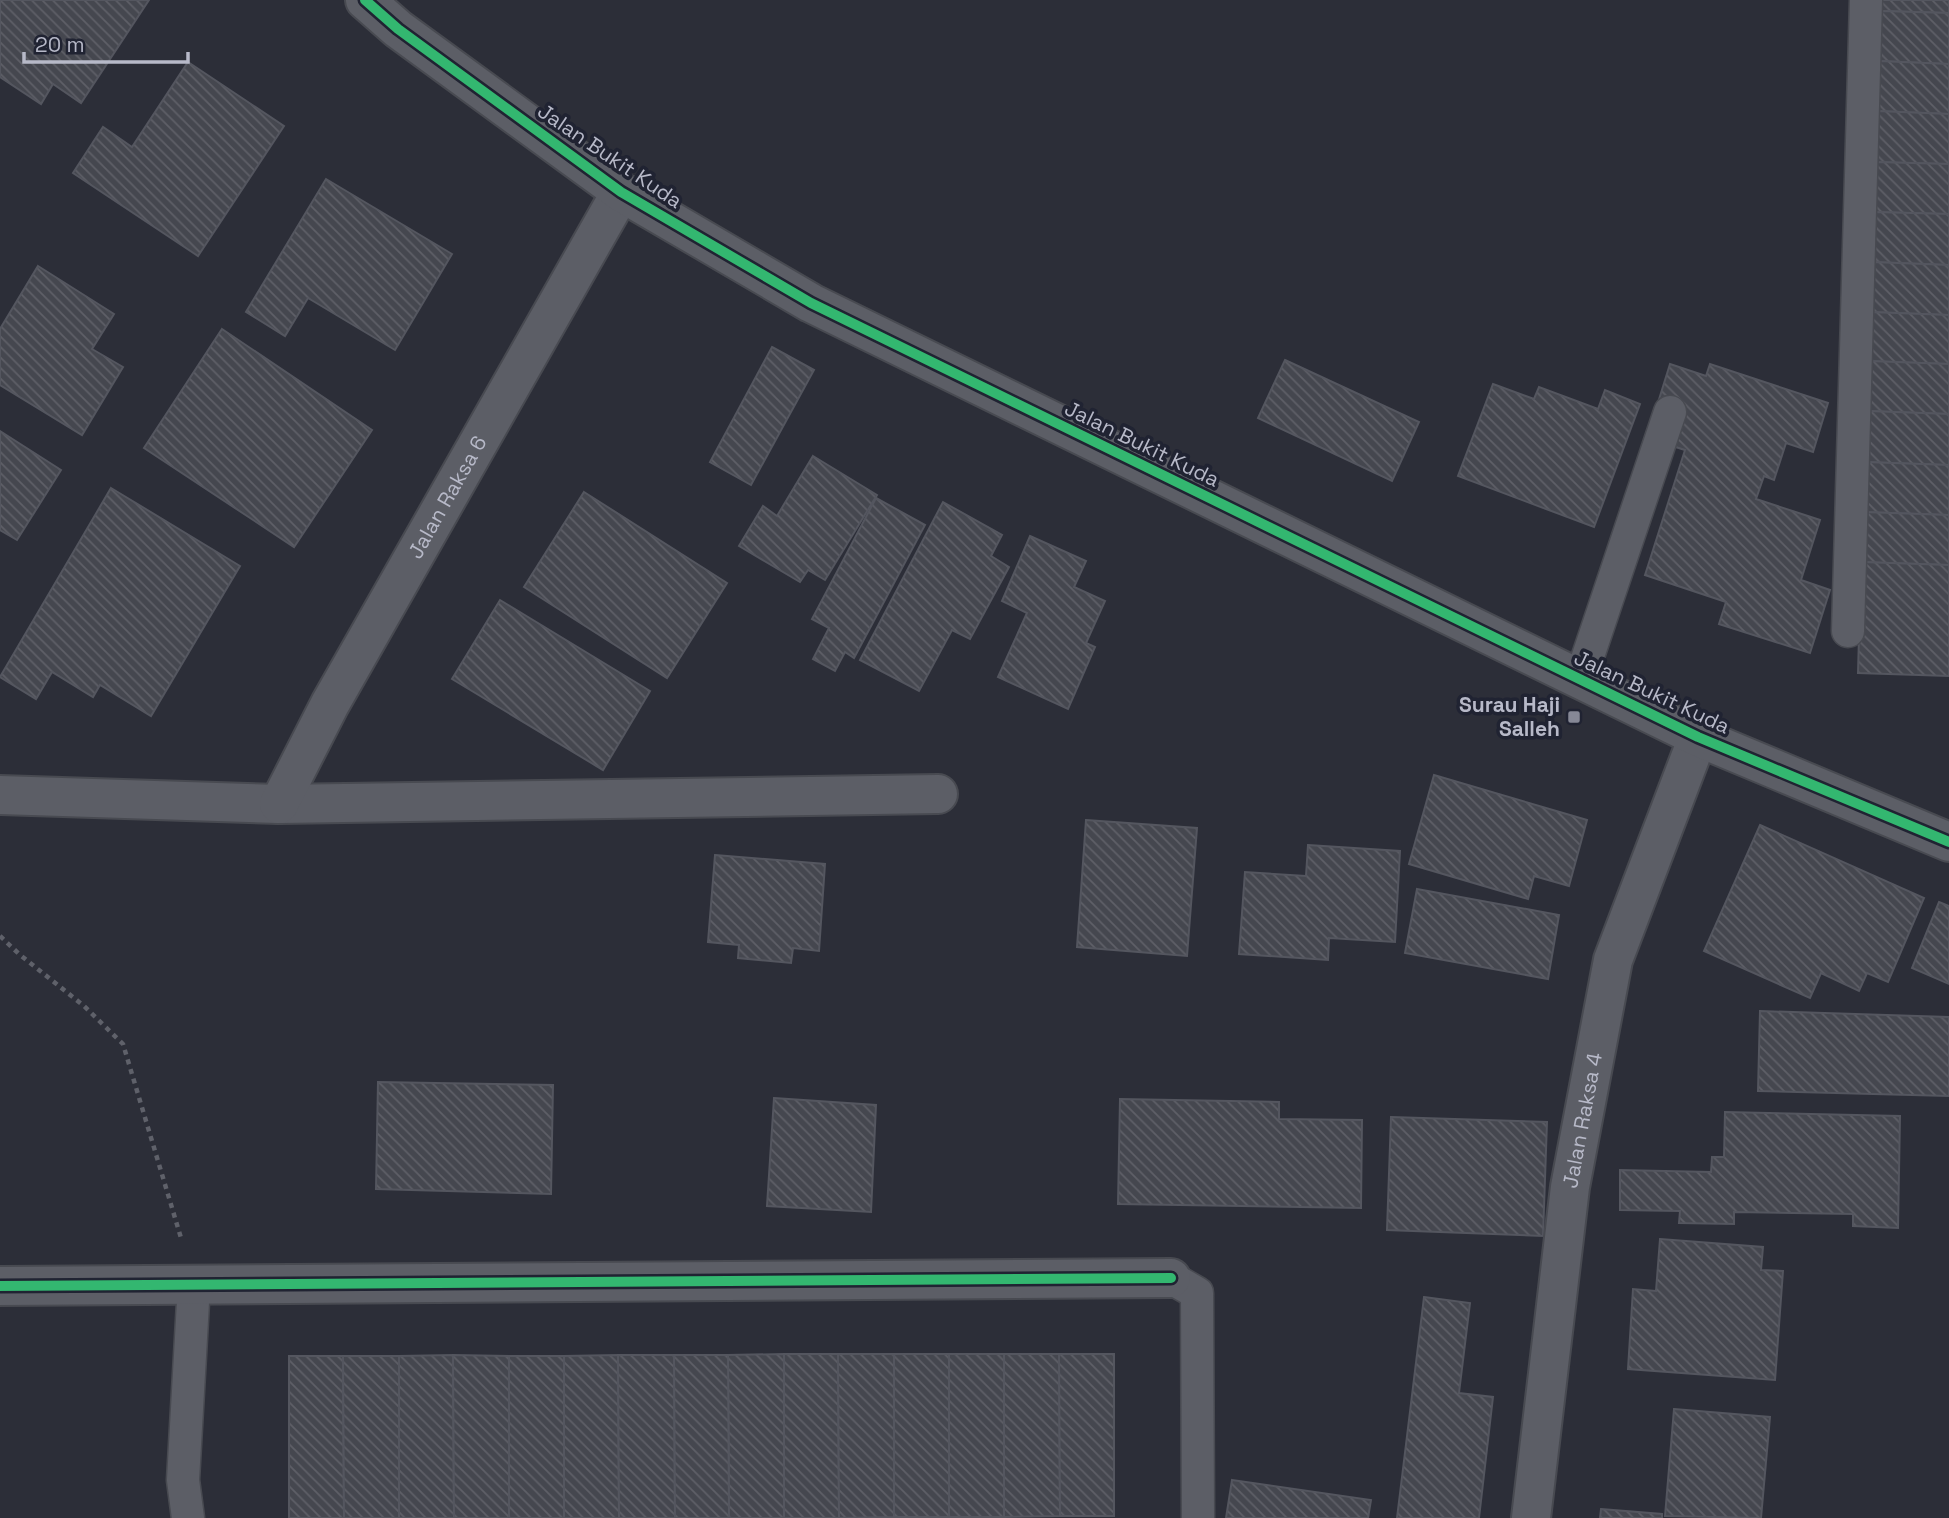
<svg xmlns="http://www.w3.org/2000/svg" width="1949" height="1518" font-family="'Space Grotesk',sans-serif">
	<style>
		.building { fill: url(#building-back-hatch); stroke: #54565f; stroke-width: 2 }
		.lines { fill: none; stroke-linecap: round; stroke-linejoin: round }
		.service-casing { stroke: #484a51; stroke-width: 35 }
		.minor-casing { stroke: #484a51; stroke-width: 42 }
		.tertiary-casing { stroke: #484a51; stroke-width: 42 }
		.path { stroke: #5f616a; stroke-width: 4.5; stroke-dasharray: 5 5; stroke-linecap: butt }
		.service { stroke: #5c5e66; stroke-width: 32 }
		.minor { stroke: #5c5e66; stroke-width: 38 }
		.tertiary { stroke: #5c5e66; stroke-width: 38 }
		.cycleway-casing { stroke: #202332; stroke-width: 15 }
		.cycleway { stroke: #33b770; stroke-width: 10 }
		.poi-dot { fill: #868896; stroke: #202332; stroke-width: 2.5 }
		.labels { text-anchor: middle; stroke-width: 7; stroke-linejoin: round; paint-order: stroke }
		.street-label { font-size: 21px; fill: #b7b9c8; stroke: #202332 }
		.poi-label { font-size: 21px; font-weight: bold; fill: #b7b9c8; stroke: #202332; text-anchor: end }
	</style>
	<defs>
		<pattern id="building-back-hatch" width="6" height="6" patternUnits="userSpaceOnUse" patternTransform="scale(1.75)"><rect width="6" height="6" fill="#45474f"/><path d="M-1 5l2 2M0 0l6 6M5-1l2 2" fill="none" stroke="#5e5f67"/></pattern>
	</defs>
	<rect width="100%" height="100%" fill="#2c2e38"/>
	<g class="building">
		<path d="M 0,0 L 149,0 L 81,103 L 53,84 L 41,104 L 0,77 Z"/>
		<path d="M 1881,0 L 1949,0 L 1949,13 L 1881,11 Z"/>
		<path d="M 1881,11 L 1949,13 L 1949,64 L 1879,61 Z"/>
		<path d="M 1879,61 L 1949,64 L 1949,114 L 1877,111 Z"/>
		<path d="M 188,62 L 284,126 L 198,256 L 73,173 L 103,127 L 132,147 Z"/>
		<path d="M 1877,111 L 1949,114 L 1949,164 L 1875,162 Z"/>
		<path d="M 1875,162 L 1949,164 L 1949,214 L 1874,212 Z"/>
		<path d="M 326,179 L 452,254 L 395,350 L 308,298 L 285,336 L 246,312 Z"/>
		<path d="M 1874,212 L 1949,214 L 1949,265 L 1872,262 Z"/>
		<path d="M 1872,262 L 1949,265 L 1949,315 L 1870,312 Z"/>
		<path d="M 38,266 L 114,314 L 92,349 L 123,367 L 82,435 L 0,385 L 0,329 Z"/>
		<path d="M 1870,312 L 1949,315 L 1949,364 L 1868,361 Z"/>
		<path d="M 222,329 L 372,430 L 294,547 L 144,448 Z"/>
		<path d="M 772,347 L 814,370 L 751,485 L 710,462 Z"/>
		<path d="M 1285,360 L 1419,422 L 1392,481 L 1258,418 Z"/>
		<path d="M 1868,361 L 1949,364 L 1949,414 L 1867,411 Z"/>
		<path d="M 1670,364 L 1706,376 L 1710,364 L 1828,403 L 1813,452 L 1786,443 L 1774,480 L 1764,476 L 1756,499 L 1820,520 L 1801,580 L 1830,590 L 1810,653 L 1719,624 L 1726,602 L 1645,575 L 1685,450 L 1647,438 Z"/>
		<path d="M 1493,384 L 1534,399 L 1539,387 L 1598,409 L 1605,390 L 1640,404 L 1594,527 L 1458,476 Z"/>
		<path d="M 1867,411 L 1949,414 L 1949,465 L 1865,462 Z"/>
		<path d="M 0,431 L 61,470 L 17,540 L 0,530 Z"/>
		<path d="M 813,456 L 877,495 L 825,580 L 808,570 L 800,582 L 739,546 L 763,506 L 777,516 Z"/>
		<path d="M 1865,462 L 1949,465 L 1949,515 L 1863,512 Z"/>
		<path d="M 111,488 L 240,566 L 151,716 L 100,685 L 93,697 L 52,672 L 36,699 L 0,677 Z"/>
		<path d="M 584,492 L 727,583 L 667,678 L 524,587 Z"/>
		<path d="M 876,498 L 925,525 L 854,658 L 845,652 L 835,671 L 813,659 L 829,628 L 812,619 Z"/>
		<path d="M 943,502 L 1002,535 L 991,556 L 1009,567 L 970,639 L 952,630 L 919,691 L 860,660 Z"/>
		<path d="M 1863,512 L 1949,515 L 1949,565 L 1861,562 Z"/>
		<path d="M 1030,536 L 1086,561 L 1074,587 L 1105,601 L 1086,643 L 1095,647 L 1068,709 L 998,677 L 1027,613 L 1002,601 Z"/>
		<path d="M 1861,562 L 1949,565 L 1949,676 L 1858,673 Z"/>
		<path d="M 500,600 L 650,691 L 603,770 L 452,679 Z"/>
		<path d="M 1434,775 L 1587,820 L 1569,886 L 1534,876 L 1528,899 L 1409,864 Z"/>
		<path d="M 1086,820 L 1197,828 L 1187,956 L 1077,947 Z"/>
		<path d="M 1760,825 L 1924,898 L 1888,982 L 1867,973 L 1859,991 L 1821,973 L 1810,998 L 1704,951 Z"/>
		<path d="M 1308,845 L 1400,851 L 1395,942 L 1329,938 L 1328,960 L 1239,954 L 1245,872 L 1306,876 Z"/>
		<path d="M 715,855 L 825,864 L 819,951 L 793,948 L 791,963 L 738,958 L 739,945 L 708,942 Z"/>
		<path d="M 1417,889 L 1559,915 L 1548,979 L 1405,953 Z"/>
		<path d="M 1939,902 L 1949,906 L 1949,984 L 1912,968 Z"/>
		<path d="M 1760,1011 L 1949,1017 L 1949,1096 L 1758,1091 Z"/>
		<path d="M 378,1082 L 553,1085 L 551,1194 L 376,1189 Z"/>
		<path d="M 774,1098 L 876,1105 L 871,1212 L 767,1206 Z"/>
		<path d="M 1120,1099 L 1279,1102 L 1279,1119 L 1362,1120 L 1361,1208 L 1118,1204 Z"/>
		<path d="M 1725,1112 L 1900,1116 L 1898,1228 L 1853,1226 L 1853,1214 L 1734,1212 L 1734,1224 L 1679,1223 L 1680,1211 L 1620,1210 L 1620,1170 L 1711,1172 L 1712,1157 L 1724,1157 Z"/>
		<path d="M 1391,1117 L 1547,1122 L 1543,1236 L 1387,1230 Z"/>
		<path d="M 1660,1239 L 1763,1247 L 1761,1270 L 1783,1271 L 1775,1380 L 1628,1369 L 1633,1289 L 1656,1291 Z"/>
		<path d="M 1424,1297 L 1470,1303 L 1459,1393 L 1493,1397 L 1479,1518 L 1397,1518 Z"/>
		<path d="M 784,1354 L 784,1518 L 729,1518 L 728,1355 Z"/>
		<path d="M 784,1354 L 838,1354 L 839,1518 L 784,1518 Z"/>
		<path d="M 838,1354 L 894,1354 L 894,1517 L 839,1518 Z"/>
		<rect x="894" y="1354" width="55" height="163"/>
		<rect x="949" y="1354" width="55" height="163"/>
		<path d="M 1004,1354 L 1059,1354 L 1060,1516 L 1004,1517 Z"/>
		<path d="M 1059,1354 L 1114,1354 L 1114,1516 L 1060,1516 Z"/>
		<path d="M 453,1355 L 454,1518 L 399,1518 L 399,1356 Z"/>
		<path d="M 453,1355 L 509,1356 L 509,1518 L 454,1518 Z"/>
		<path d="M 618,1355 L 619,1518 L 564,1518 L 564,1356 Z"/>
		<path d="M 618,1355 L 674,1355 L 675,1518 L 619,1518 Z"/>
		<path d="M 674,1355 L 728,1355 L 729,1518 L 675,1518 Z"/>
		<path d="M 289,1356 L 343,1356 L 344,1518 L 289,1518 Z"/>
		<path d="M 343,1356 L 399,1356 L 399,1518 L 344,1518 Z"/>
		<rect x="509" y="1356" width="55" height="162"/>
		<path d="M 1674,1409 L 1770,1417 L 1761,1518 L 1665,1516 Z"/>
		<path d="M 1232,1480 L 1371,1500 L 1368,1518 L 1226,1518 Z"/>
		<path d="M 1601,1509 L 1662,1514 L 1662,1518 L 1600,1518 Z"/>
	</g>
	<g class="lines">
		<defs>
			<g id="service">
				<path d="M 1848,631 L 1866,0"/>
				<path d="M 1580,680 L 1670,412"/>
				<path d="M 1171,1278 L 1197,1293 L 1198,1518"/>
				<path d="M 188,1518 L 183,1480 L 194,1284"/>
			</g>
			<g id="minor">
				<path d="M 0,795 L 279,804 L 938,794"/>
				<path id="s1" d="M 279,804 L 330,704 L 621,192"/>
				<path d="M 0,1286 L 1171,1278"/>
				<path id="s2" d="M 1531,1518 L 1570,1187 L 1613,960 L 1698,737"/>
			</g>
			<path id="tertiary" d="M 365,0 L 398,29 L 621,192 L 811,303 L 1698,737 L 1949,842"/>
		</defs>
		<use href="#service" class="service-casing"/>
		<use href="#minor" class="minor-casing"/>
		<use href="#tertiary" class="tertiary-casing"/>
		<path class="path" d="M 0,936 L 19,954 L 84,1006 L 123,1044 L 181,1238"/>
		<use href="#service" class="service"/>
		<use href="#minor" class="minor"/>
		<use href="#tertiary" class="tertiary"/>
		<defs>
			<g id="cycleway">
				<path d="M 365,0 L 398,29 L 621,192 L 811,303 L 1698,737 L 1949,842"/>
				<path d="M 0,1286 L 1171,1278"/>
			</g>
		</defs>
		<use href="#cycleway" class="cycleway-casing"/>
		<use href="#cycleway" class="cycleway"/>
	</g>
	<rect class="poi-dot" x="1567" y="710" width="14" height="14" rx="3.5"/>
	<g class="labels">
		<g class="street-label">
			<text transform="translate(610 156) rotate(34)" y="7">Jalan Bukit Kuda</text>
			<text transform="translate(1142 444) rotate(26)" y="7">Jalan Bukit Kuda</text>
			<text dy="7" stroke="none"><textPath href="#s1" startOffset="350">Jalan Raksa 6</textPath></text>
			<text transform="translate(1652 692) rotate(25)" y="7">Jalan Bukit Kuda</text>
			<text dy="7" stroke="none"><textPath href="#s2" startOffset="401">Jalan Raksa 4</textPath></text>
		</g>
		<g class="poi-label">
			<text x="1560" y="712">Surau Haji<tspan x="1560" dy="24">Salleh</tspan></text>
		</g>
	</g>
	<path d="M24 52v10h164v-10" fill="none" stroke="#b7b9c8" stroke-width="3.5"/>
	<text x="35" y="52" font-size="21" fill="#b7b9c8" stroke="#202332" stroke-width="5" paint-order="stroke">20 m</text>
</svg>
